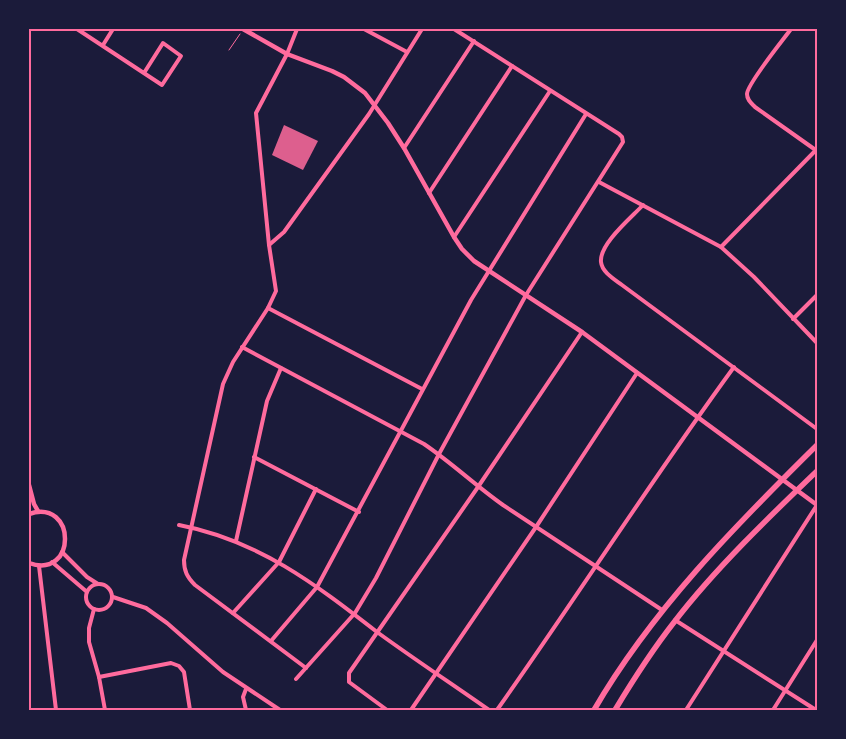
<svg xmlns="http://www.w3.org/2000/svg" width="846" height="739" font-family="Mulish,sans-serif">
	<style>
		.building { fill: #dd5f8e }
		.lines { fill: none; stroke-linecap: round; stroke-linejoin: round }
		.path { stroke: #ff6b9d; stroke-width: 1 }
		.minor { stroke: #ff6b9d; stroke-width: 4 }
		.tertiary { stroke: #ff6b9d; stroke-width: 4.5 }
		.primary { stroke: #ff6b9d; stroke-width: 5.5 }
		.neatline { fill: none; stroke: #ff6b9d; stroke-width: 2 }
	</style>
	<rect width="100%" height="100%" fill="#1b1b3a"/>
	<path class="building" d="M 284,125 L 318,141 L 303,170 L 272,155 Z"/>
	<g class="lines">
		<path class="path" d="M 229,50 L 240,34"/>
		<g class="minor">
			<path d="M 77,29 L 162,85 L 181,56 L 163,43 L 144,73"/>
			<path d="M 297,29 L 287,54 L 256,113 L 269,245 L 276,291 L 268,308 L 233,362 L 223,384 L 184,560 C 184,571 187,577 195,585 L 306,668"/>
			<path d="M 364,29 L 407,52"/>
			<path d="M 791,29 C 783,40 747,84 747,94 C 747,100 751,103 755,107 L 817,151"/>
			<path d="M 103,45 L 113,29"/>
			<path d="M 404,148 L 474,41"/>
			<path d="M 599,182 L 721,247 L 754,277 L 817,343"/>
			<path d="M 429,193 L 512,66"/>
			<path d="M 643,205 C 632,217 599,244 601,262 C 602,272 614,279 622,285 L 817,429"/>
			<path d="M 454,237 L 550,91"/>
			<path d="M 269,245 L 284,232 L 369,114 L 422,29"/>
			<path d="M 721,247 L 816,150"/>
			<path d="M 268,308 L 422,389"/>
			<path d="M 793,319 L 817,295"/>
			<path d="M 242,347 L 424,444 C 452,463 476,486 503,505 L 662,610"/>
			<path d="M 254,457 L 359,512"/>
			<path d="M 179,525 C 258,540 315,584 377,632 C 414,659 452,684 489,710"/>
			<path d="M 236,541 L 267,401 L 281,368"/>
			<path d="M 62,552 L 87,577 L 98,584"/>
			<path d="M 52,562 L 87,592"/>
			<path d="M 39,566 L 56,710"/>
			<circle cx="99" cy="597" r="13"/>
			<path d="M 113,597 L 146,608 L 167,623 L 223,672 L 280,710"/>
			<path d="M 94,609 L 89,628 L 89,642 L 99,677 L 105,710"/>
			<path d="M 233,613 L 279,562 L 316,489"/>
			<path d="M 675,620 L 816,710"/>
			<path d="M 271,641 L 317,587 L 471,300 L 586,114"/>
			<path d="M 99,677 L 171,663 L 179,666 L 184,672 L 190,710"/>
			<path d="M 296,679 L 355,613 L 376,578 L 439,454 L 526,295 L 623,142 L 622,137 L 619,134 L 454,29"/>
			<path d="M 246,710 L 243,697 L 246,689"/>
			<path d="M 387,710 L 349,682 L 349,673 L 478,487 L 582,332"/>
			<path d="M 411,710 L 536,527 L 637,373"/>
			<path d="M 497,710 C 577,597 652,479 734,367"/>
			<path d="M 686,710 L 817,505"/>
			<path d="M 773,710 L 817,640"/>
		</g>
		<g class="tertiary">
			<path d="M 243,29 L 287,54 L 332,71 L 344,77 L 365,93 L 388,123 L 404,148 L 454,237 L 462,249 L 474,261 L 582,332 L 817,505"/>
			<path d="M 29,485 L 34,504 L 38,511"/>
			<path d="M 29,514 C 77,498 77,580 29,563"/>
		</g>
		<g class="primary">
			<path d="M 594,710 C 652,610 735,526 817,445"/>
			<path d="M 615,710 C 633,680 653,649 675,621 C 715,569 769,517 817,471"/>
		</g>
	</g>
	<rect width="846" height="739" fill="none" stroke="#1b1b3a" stroke-width="60"/>
	<rect x="30" y="30" width="786" height="679" class="neatline"/>
</svg>
